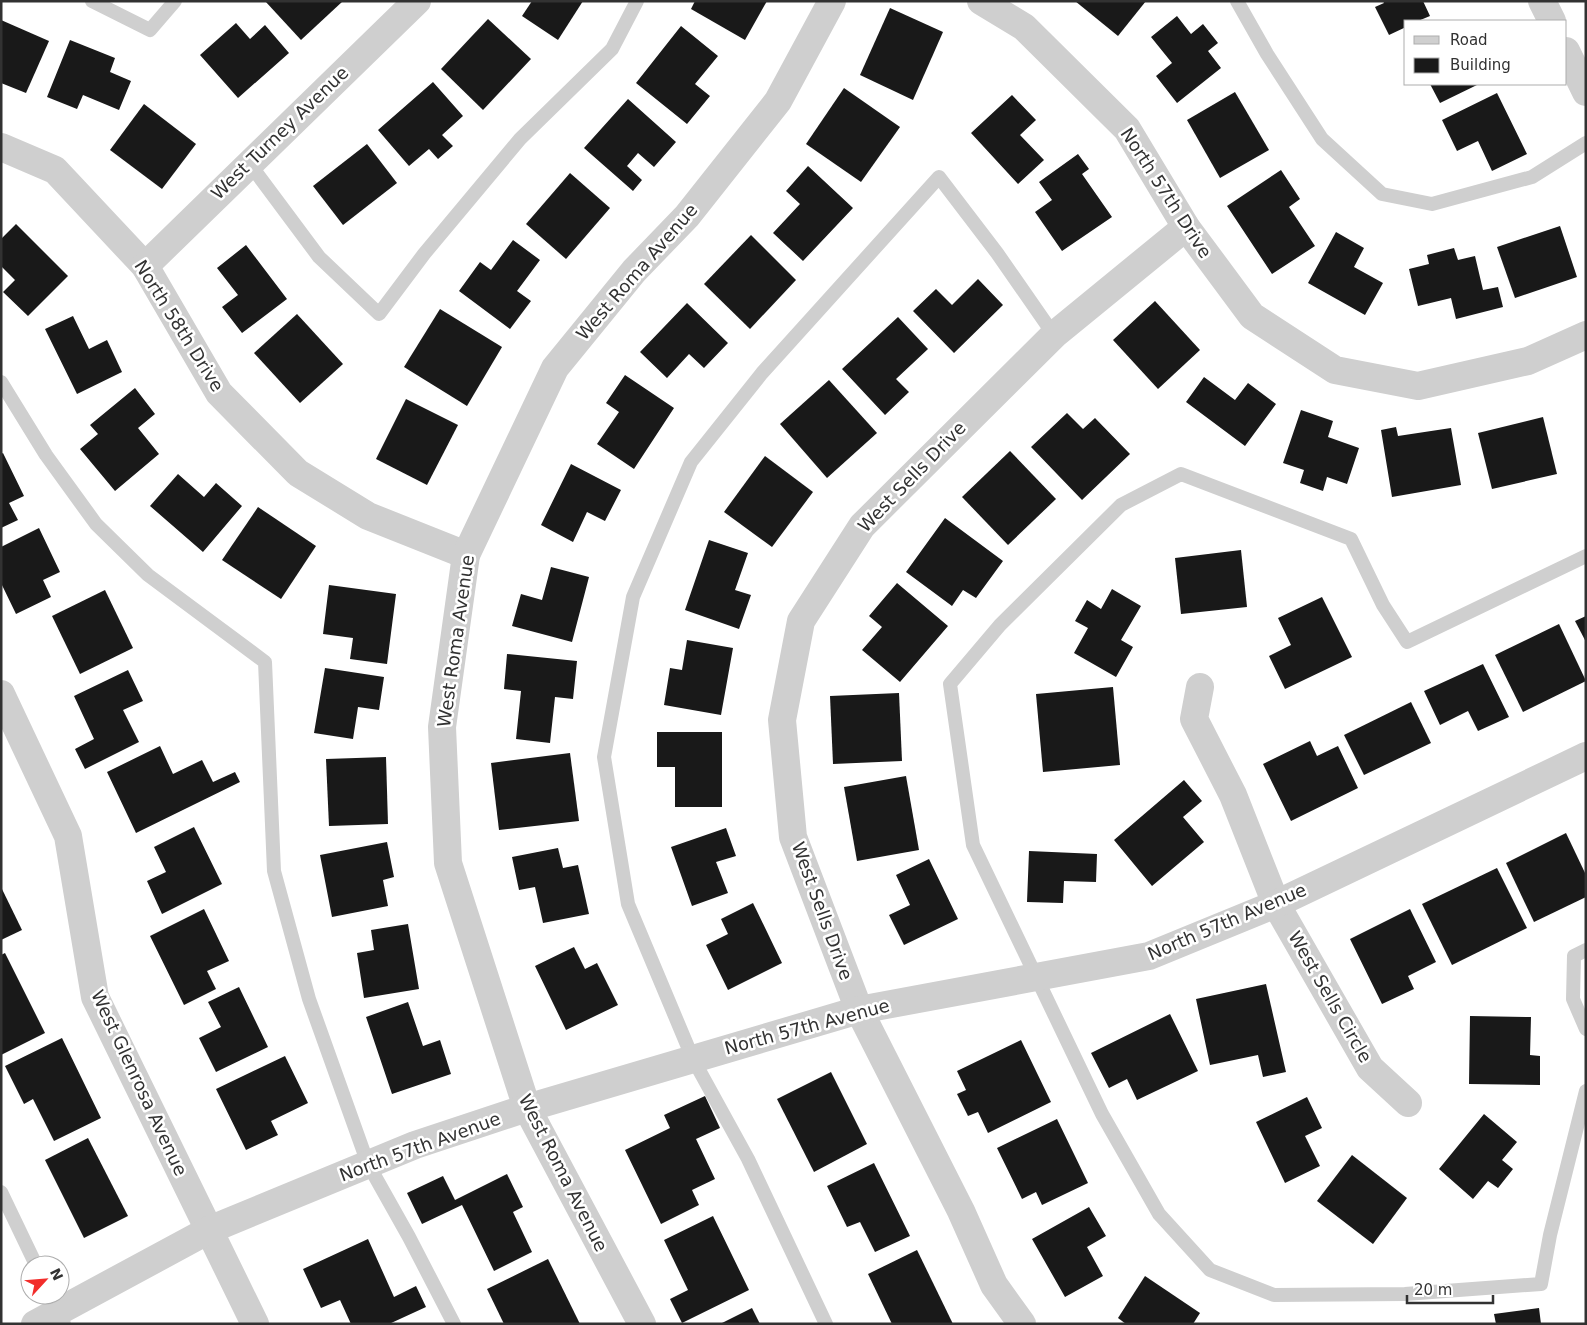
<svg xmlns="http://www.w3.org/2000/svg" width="1587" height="1325" font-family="'DejaVu Sans',sans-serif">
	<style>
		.building { fill: #191919 }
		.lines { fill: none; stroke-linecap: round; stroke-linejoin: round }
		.service { stroke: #cfcfcf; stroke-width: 14 }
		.minor { stroke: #cfcfcf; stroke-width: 28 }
		.tertiary { stroke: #cfcfcf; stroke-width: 28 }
		.labels { text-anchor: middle; stroke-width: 5; stroke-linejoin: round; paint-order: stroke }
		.street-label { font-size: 18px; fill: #323232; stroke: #fff }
	</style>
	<rect width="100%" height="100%" fill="#fff"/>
	<g class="building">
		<path d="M 265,1 L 343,1 L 301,40 Z"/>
		<path d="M 532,1 L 583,1 L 558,40 L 522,16 Z"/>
		<path d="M 695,1 L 767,1 L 745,40 L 691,9 Z"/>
		<path d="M 1075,1 L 1146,1 L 1118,36 Z"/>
		<path d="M 1383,1 L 1423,1 L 1430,16 L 1418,21 L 1406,21 L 1406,27 L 1389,35 L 1375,7 L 1384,3 Z"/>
		<path d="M 890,8 L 943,32 L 913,100 L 860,75 Z"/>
		<path d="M 1177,16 L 1191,34 L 1203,24 L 1218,43 L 1208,51 L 1221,68 L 1177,103 L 1156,76 L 1172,63 L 1151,37 Z"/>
		<path d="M 488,19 L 531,59 L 483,110 L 441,69 Z"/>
		<path d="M 1,20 L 49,41 L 26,93 L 1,83 Z"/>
		<path d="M 236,23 L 250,39 L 265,25 L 289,53 L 238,98 L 200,55 Z"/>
		<path d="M 681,26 L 718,56 L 695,84 L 710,96 L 687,124 L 636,83 Z"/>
		<path d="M 70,40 L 115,58 L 110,72 L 131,81 L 119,110 L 83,95 L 77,109 L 47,97 Z"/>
		<path d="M 433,82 L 463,116 L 442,135 L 453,146 L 438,159 L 429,149 L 409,166 L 378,130 Z"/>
		<path d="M 1430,84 L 1479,84 L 1440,103 Z"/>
		<path d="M 844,88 L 900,127 L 861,182 L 806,144 Z"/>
		<path d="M 1235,92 L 1269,150 L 1220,178 L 1187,120 Z"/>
		<path d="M 1497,93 L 1527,154 L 1492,171 L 1478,141 L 1457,151 L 1442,120 Z"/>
		<path d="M 1012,95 L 1036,120 L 1020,135 L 1044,160 L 1018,184 L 971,133 Z"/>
		<path d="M 628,99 L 676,142 L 654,167 L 638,153 L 627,166 L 642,180 L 633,191 L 584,148 Z"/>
		<path d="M 144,104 L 196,144 L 162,189 L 110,150 Z"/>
		<path d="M 367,144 L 397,183 L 343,225 L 313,186 Z"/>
		<path d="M 1078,154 L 1089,169 L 1082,174 L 1112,217 L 1062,251 L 1035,212 L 1052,200 L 1039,182 Z"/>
		<path d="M 808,166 L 853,208 L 803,261 L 773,233 L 800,204 L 786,191 Z"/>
		<path d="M 1281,170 L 1300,199 L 1289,207 L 1315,246 L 1272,274 L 1227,206 Z"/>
		<path d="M 570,173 L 610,208 L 566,259 L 526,224 Z"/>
		<path d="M 16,224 L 68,276 L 28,316 L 3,292 L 15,280 L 1,266 L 1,239 Z"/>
		<path d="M 1560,226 L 1577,277 L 1515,298 L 1497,247 Z"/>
		<path d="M 1336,232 L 1364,248 L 1354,267 L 1383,283 L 1365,315 L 1308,283 Z"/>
		<path d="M 751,235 L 796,280 L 750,329 L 704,284 Z"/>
		<path d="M 513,240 L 540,260 L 517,291 L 531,301 L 510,329 L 459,291 L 480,262 L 491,270 Z"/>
		<path d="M 246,245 L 287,299 L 242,333 L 222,307 L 238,295 L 217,268 Z"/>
		<path d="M 1454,248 L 1458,260 L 1475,256 L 1483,290 L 1498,287 L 1503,307 L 1456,319 L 1451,298 L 1418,306 L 1409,269 L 1429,264 L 1427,255 Z"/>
		<path d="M 978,279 L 1003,305 L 954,353 L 913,311 L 936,289 L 952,305 Z"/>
		<path d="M 1155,301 L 1200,350 L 1158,389 L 1113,340 Z"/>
		<path d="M 687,303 L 728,343 L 704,368 L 689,354 L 667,378 L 640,352 Z"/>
		<path d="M 440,309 L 502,347 L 467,406 L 404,367 Z"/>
		<path d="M 297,314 L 343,364 L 300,403 L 254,353 Z"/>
		<path d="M 73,316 L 89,349 L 107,340 L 122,372 L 77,394 L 45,329 Z"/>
		<path d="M 898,317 L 928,349 L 896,379 L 909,392 L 885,415 L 842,369 Z"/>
		<path d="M 625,375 L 674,408 L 634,469 L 597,444 L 619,412 L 606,403 Z"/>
		<path d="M 1204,377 L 1235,400 L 1248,383 L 1276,404 L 1245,446 L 1186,402 Z"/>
		<path d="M 829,380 L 877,433 L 827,478 L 780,424 Z"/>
		<path d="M 135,388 L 155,414 L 138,428 L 159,454 L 115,491 L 80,449 L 98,434 L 90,425 Z"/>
		<path d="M 406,399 L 458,425 L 427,485 L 376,459 Z"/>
		<path d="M 1301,410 L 1333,421 L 1328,437 L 1359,448 L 1347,484 L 1327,477 L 1323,491 L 1300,483 L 1304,470 L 1283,463 Z"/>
		<path d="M 1067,413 L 1083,429 L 1095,418 L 1130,454 L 1082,500 L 1031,447 Z"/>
		<path d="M 1543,417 L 1557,474 L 1492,489 L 1478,433 Z"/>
		<path d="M 1396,427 L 1398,436 L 1451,428 L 1461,485 L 1392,497 L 1381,430 Z"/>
		<path d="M 1010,451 L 1056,499 L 1008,545 L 962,497 Z"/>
		<path d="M 3,453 L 24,496 L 9,503 L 18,520 L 1,528 L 1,454 Z"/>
		<path d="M 765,456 L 813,492 L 772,547 L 724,512 Z"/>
		<path d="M 571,464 L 621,490 L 605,521 L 587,512 L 573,542 L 541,525 Z"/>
		<path d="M 178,474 L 204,497 L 216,483 L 242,506 L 203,552 L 150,506 Z"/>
		<path d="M 258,507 L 316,546 L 281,599 L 222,560 Z"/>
		<path d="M 945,518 L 1003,561 L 976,598 L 963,590 L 952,606 L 906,572 Z"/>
		<path d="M 39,528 L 60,572 L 43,580 L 51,597 L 16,614 L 1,583 L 1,547 Z"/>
		<path d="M 709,540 L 748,553 L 735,590 L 751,595 L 739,629 L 685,610 Z"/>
		<path d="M 1241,550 L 1247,607 L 1181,614 L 1175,558 Z"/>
		<path d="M 551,567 L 589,577 L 572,642 L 512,626 L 521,594 L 542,600 Z"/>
		<path d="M 897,583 L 948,626 L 900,682 L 862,650 L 882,627 L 869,616 Z"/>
		<path d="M 329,585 L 396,594 L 387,664 L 350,659 L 353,638 L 323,634 Z"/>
		<path d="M 1112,589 L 1141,606 L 1121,640 L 1133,647 L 1116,677 L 1074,653 L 1088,628 L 1075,621 L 1087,600 L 1101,609 Z"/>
		<path d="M 105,590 L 133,648 L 80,674 L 52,616 Z"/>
		<path d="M 1322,597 L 1352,657 L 1285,689 L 1269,656 L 1291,645 L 1278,618 Z"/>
		<path d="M 1586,616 L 1586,642 L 1575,621 Z"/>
		<path d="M 1559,624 L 1586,681 L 1523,712 L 1495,655 Z"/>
		<path d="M 687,640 L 733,648 L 721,715 L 664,705 L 670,668 L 682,670 Z"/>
		<path d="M 507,654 L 577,661 L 573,699 L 555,697 L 550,743 L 516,739 L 521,691 L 504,689 Z"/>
		<path d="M 1483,664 L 1509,717 L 1478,731 L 1468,711 L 1440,725 L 1424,691 Z"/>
		<path d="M 325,668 L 384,677 L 379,710 L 358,707 L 353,739 L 314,733 Z"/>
		<path d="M 128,670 L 143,701 L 123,710 L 139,742 L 85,769 L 75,749 L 94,739 L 74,696 Z"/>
		<path d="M 1113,687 L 1120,765 L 1043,772 L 1036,694 Z"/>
		<path d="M 899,693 L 902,761 L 833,764 L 830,696 Z"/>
		<path d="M 1411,702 L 1431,743 L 1364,775 L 1344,735 Z"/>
		<path d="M 657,732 L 722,732 L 722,807 L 675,807 L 675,767 L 657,767 Z"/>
		<path d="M 1310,741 L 1317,756 L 1338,746 L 1358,788 L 1291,821 L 1263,764 Z"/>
		<path d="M 160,746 L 173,774 L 202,760 L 213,782 L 235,772 L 240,782 L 136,833 L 107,772 Z"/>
		<path d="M 570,753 L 579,821 L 499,830 L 491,763 Z"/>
		<path d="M 386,757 L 388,824 L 329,826 L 326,759 Z"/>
		<path d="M 906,776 L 919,850 L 857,861 L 844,787 Z"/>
		<path d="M 1184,780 L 1202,801 L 1183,817 L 1204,842 L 1152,886 L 1114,840 Z"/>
		<path d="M 194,827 L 222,884 L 162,914 L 147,881 L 166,872 L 154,847 Z"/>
		<path d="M 726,828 L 736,856 L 716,862 L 728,893 L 692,906 L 671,847 Z"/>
		<path d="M 1566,833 L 1586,875 L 1586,897 L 1534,922 L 1506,863 Z"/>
		<path d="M 387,842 L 394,877 L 383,880 L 388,906 L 332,917 L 320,855 Z"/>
		<path d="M 558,848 L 563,868 L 578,865 L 589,914 L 543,923 L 535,887 L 519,890 L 512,857 Z"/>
		<path d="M 1029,851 L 1097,854 L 1096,882 L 1064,881 L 1063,903 L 1027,902 Z"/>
		<path d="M 929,859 L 958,919 L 904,945 L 889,915 L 910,905 L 896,875 Z"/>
		<path d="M 1497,868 L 1527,928 L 1452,965 L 1422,904 Z"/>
		<path d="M 1,887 L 22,930 L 1,940 Z"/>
		<path d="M 753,903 L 782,963 L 728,990 L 706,945 L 728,934 L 721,919 Z"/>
		<path d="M 204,909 L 229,961 L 207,971 L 216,989 L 184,1005 L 150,936 Z"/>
		<path d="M 1410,909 L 1436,962 L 1408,976 L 1414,989 L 1382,1004 L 1350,939 Z"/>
		<path d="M 408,924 L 419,989 L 364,998 L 357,953 L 374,950 L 371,930 Z"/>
		<path d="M 574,947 L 585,969 L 597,963 L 618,1005 L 566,1030 L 535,966 Z"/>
		<path d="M 5,953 L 45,1033 L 1,1055 L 1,955 Z"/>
		<path d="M 1266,984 L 1286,1072 L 1263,1077 L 1258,1055 L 1210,1065 L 1196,999 Z"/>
		<path d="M 239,987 L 268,1047 L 216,1072 L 199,1038 L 221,1027 L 208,1002 Z"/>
		<path d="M 408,1002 L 423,1046 L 440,1040 L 451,1074 L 392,1094 L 366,1017 Z"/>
		<path d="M 1170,1014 L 1198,1071 L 1137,1100 L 1127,1079 L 1109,1088 L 1091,1053 Z"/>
		<path d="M 1470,1016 L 1531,1017 L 1530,1055 L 1540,1056 L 1540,1085 L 1469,1084 Z"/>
		<path d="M 62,1038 L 101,1118 L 54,1141 L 33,1099 L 24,1104 L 5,1066 Z"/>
		<path d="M 1021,1040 L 1051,1102 L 988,1133 L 978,1112 L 968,1116 L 957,1094 L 966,1090 L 957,1071 Z"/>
		<path d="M 285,1056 L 308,1103 L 271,1121 L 278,1135 L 246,1150 L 216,1089 Z"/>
		<path d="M 831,1072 L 867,1144 L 814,1172 L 777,1099 Z"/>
		<path d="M 705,1096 L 720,1128 L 696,1139 L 715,1179 L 692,1190 L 699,1205 L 661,1224 L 625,1150 L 670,1128 L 664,1115 Z"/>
		<path d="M 1307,1097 L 1322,1128 L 1305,1136 L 1320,1166 L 1285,1183 L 1256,1122 Z"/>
		<path d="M 1484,1114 L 1517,1142 L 1502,1160 L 1513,1169 L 1498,1188 L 1488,1181 L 1473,1199 L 1439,1169 Z"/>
		<path d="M 1057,1119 L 1088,1183 L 1042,1205 L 1036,1192 L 1022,1199 L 997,1148 Z"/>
		<path d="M 88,1138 L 128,1216 L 84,1238 L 45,1160 Z"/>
		<path d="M 1352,1155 L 1407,1198 L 1373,1244 L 1317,1201 Z"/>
		<path d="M 874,1163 L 910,1236 L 875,1252 L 860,1222 L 847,1227 L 827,1186 Z"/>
		<path d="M 507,1174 L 523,1207 L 513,1212 L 532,1252 L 494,1271 L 462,1205 L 422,1224 L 407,1193 L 443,1176 L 455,1200 Z"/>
		<path d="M 1089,1207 L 1106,1236 L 1087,1247 L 1103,1276 L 1065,1297 L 1032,1239 Z"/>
		<path d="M 713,1216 L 749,1290 L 682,1323 L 670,1299 L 688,1290 L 664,1240 Z"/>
		<path d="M 368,1239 L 394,1297 L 416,1286 L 426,1307 L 389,1324 L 351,1324 L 340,1300 L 321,1308 L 303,1269 Z"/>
		<path d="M 917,1250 L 953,1324 L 892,1324 L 868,1274 Z"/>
		<path d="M 548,1259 L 580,1324 L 504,1324 L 487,1289 Z"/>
		<path d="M 1145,1276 L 1200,1313 L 1193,1324 L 1126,1324 L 1118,1318 Z"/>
		<path d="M 752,1308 L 760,1324 L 720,1324 Z"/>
		<path d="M 1539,1308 L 1541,1324 L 1496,1324 L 1494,1314 Z"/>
	</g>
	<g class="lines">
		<g class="service">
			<path d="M 92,1 L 150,30 L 175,1"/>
			<path d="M 1237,1 L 1267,54 L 1322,139 L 1382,194 L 1432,204 L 1532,177 L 1586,143"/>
			<path d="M 249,163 L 319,257 L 379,314 L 424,254 L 520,139 L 612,49 L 637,1"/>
			<path d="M 1,382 L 46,455 L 96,524 L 148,575 L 265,662 L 274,871 L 309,999 L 368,1164 L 409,1237 L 454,1324"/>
			<path d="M 1586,556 L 1407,642 L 1383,605 L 1351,539 L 1181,474 L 1121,505 L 1000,625 L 950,684 L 973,845 L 1102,1114 L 1159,1214 L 1210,1270 L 1274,1295 L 1405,1294 L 1541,1284 L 1550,1235 L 1586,1091"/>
			<path d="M 1586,950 L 1574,956 L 1573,999 L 1586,1029"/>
			<path d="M 1,1192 L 36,1265"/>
			<path d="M 51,1295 L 64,1324"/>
			<path d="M 826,1324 L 748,1159 L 693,1059 L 628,904 L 604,757 L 633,597 L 691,462 L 762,373 L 939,177 L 997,253 L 1054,335"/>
		</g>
		<g class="minor">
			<path d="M 981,1 L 1024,27 L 1127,129 L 1186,227 L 1252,316 L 1335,370 L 1418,386 L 1528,361 L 1586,335"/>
			<path d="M 1,147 L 55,170 L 145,266 L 219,393 L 298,473 L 368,516 L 466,555"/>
			<path d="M 145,266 L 417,1"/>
			<path d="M 1200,687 L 1194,719 L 1233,795 L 1276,904 L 1370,1068 L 1408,1103"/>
			<path d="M 1,694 L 68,836 L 95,997 L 255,1324"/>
			<path d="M 642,1324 L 527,1108 L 448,863 L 442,727 L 466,555 L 555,368 L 634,271 L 687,216 L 778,101 L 832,1"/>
			<path d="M 1022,1324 L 994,1285 L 961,1211 L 859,1010 L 793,837 L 782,720 L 801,621 L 862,526 L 1054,335 L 1186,227"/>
		</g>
		<g class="tertiary">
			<path d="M 1542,1 L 1552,21"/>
			<path d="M 1566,51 L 1586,92"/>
			<path d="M 35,1324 L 209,1230 L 415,1145 L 527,1108 L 859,1010 L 1149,956 L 1276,904 L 1586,756"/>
		</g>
	</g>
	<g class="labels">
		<g class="street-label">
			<text transform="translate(280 133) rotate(-44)" y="6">West Turney Avenue</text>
			<text transform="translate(1166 193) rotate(57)" y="6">North 57th Drive</text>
			<text transform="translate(637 272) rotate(-49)" y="6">West Roma Avenue</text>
			<text transform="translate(179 326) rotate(58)" y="6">North 58th Drive</text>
			<text transform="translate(912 477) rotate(-46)" y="6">West Sells Drive</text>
			<text transform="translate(456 641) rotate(-82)" y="6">West Roma Avenue</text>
			<text transform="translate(822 911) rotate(70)" y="6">West Sells Drive</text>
			<text transform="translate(1227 922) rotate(-23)" y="6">North 57th Avenue</text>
			<text transform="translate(1330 997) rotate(60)" y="6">West Sells Circle</text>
			<text transform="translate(807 1027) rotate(-15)" y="6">North 57th Avenue</text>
			<text transform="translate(139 1083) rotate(65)" y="6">West Glenrosa Avenue</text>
			<text transform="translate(420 1147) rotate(-20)" y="6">North 57th Avenue</text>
			<text transform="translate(563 1173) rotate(63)" y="6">West Roma Avenue</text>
		</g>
	</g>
	<rect width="1587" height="1325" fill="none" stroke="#323232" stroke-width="5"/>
	<rect x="1404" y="20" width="162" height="65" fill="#ffffff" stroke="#adadad"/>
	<rect x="1414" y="36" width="25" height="8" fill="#cfcfcf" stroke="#adadad"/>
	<text x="1450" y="45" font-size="15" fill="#323232">Road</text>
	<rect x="1414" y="58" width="25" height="15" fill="#191919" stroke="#adadad"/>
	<text x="1450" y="70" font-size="15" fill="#323232">Building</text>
	<g transform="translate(45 1280) rotate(64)"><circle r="24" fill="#ffffff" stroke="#adadad"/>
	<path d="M0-4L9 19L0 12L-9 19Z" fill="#f22d2b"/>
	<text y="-8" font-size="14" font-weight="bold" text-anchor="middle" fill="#323232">N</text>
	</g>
	<path d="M1407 1295v8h86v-8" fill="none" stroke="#323232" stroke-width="2.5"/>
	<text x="1414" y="1295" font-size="15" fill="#323232" stroke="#ffffff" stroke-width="4" paint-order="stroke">20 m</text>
</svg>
